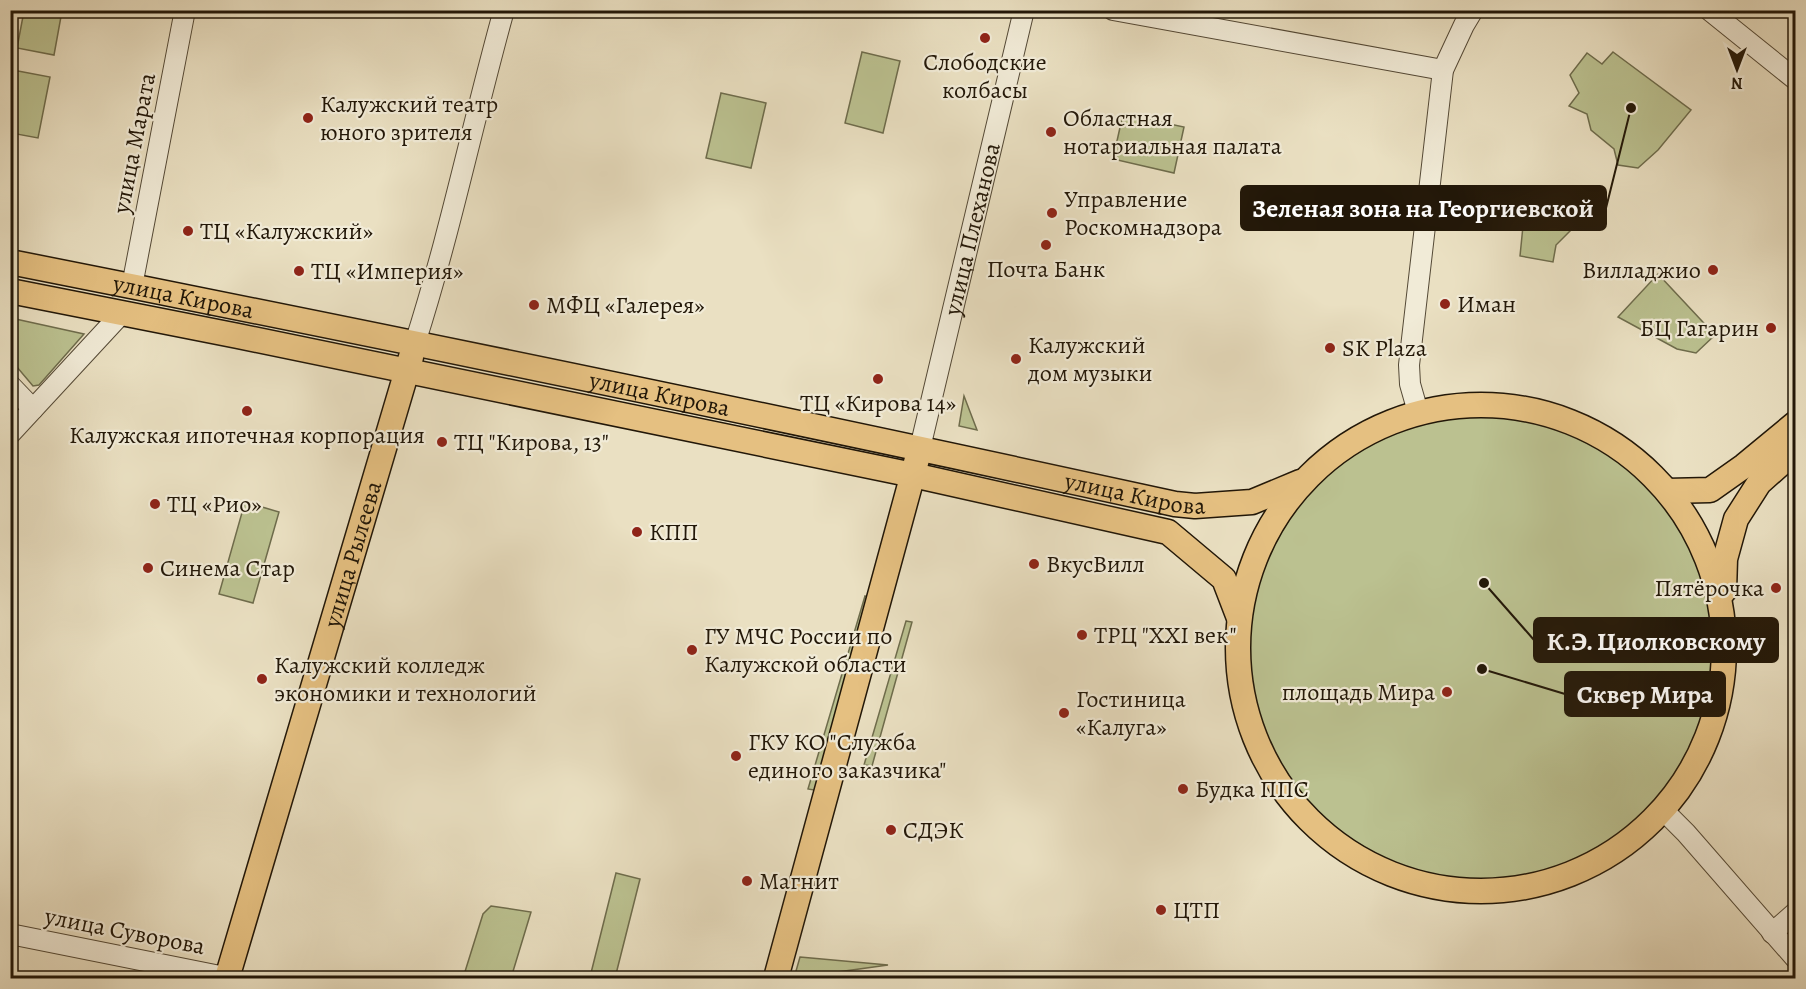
<svg xmlns="http://www.w3.org/2000/svg" width="1806" height="989" font-family="Alegreya,serif">
	<style>
		.green { fill: #bbc190; stroke: #6e6c4c; stroke-width: 1.5 }
		.lines { fill: none; stroke-linecap: round; stroke-linejoin: round }
		.minor-casing { stroke: #544936; stroke-width: 22 }
		.major-casing { stroke: #221708; stroke-width: 27 }
		.minor { stroke: #f1ebd7; stroke-width: 20 }
		.major { stroke: #e5c081; stroke-width: 24 }
		.poi-dot { fill: #8f2418; stroke: #f1ebd7; stroke-width: 2 }
		.labels { text-anchor: middle; stroke-width: 4.5; stroke-linejoin: round; paint-order: stroke }
		.poi-label { font-size: 24px; fill: #221708; stroke: #f1ebd7; text-anchor: start }
		.street-label { font-size: 24px; fill: #221708; stroke: #f1ebd7 }
		.leader { fill: none; stroke: #221708; stroke-width: 2 }
		.callout-dot { fill: #221708; stroke: #f1ebd7; stroke-width: 2 }
		.callout { fill: #221708; stroke: #221708; stroke-width: 2 }
		.callout-label { font-size: 26px; text-anchor: middle; font-weight: bold; fill: #fff }
	</style>
	<rect width="100%" height="100%" fill="#eae0c2"/>
	<filter id="stains"><feTurbulence type="fractalNoise" baseFrequency=".00333" numOctaves="4"/><feColorMatrix values="0 0 0 0 .2 0 0 0 0 .09 0 0 0 0 .02 0 0 0 .5 -.17"/></filter>
	<radialGradient id="worn" r=".72"><stop offset=".6" stop-color="#630" stop-opacity="0"/><stop offset="1" stop-color="#630" stop-opacity=".3"/></radialGradient>
	<g class="green">
		<path d="M 24,11 L 62,11 L 54,55 L 17,48 Z"/>
		<path d="M 862,52 L 900,61 L 883,133 L 845,123 Z"/>
		<path d="M 1613,52 L 1691,110 L 1658,150 L 1638,168 L 1618,165 L 1614,149 L 1591,130 L 1587,114 L 1569,106 L 1579,93 L 1570,75 L 1587,53 L 1602,64 Z"/>
		<path d="M 18,71 L 50,77 L 38,138 L 11,133 L 11,77 Z"/>
		<path d="M 721,93 L 766,103 L 751,168 L 706,158 Z"/>
		<path d="M 1123,114 L 1184,127 L 1174,173 L 1113,159 Z"/>
		<path d="M 1523,226 L 1575,226 L 1556,245 L 1553,262 L 1520,256 Z"/>
		<path d="M 1658,274 L 1715,335 L 1696,353 L 1677,349 L 1618,317 Z"/>
		<path d="M 11,318 L 84,334 L 39,385 L 33,386 L 11,360 Z"/>
		<path d="M 964,396 L 977,430 L 959,426 Z"/>
		<circle cx="1482" cy="649" r="233"/>
		<path d="M 245,502 L 279,512 L 253,603 L 219,594 Z"/>
		<path d="M 865,596 L 873,598 L 819,791 L 808,789 Z"/>
		<path d="M 906,621 L 912,622 L 872,766 L 864,765 Z"/>
		<path d="M 616,873 L 640,879 L 615,978 L 591,973 Z"/>
		<path d="M 491,906 L 531,912 L 511,978 L 463,978 L 483,914 Z"/>
		<path d="M 800,957 L 888,965 L 794,978 Z"/>
	</g>
	<g class="lines">
		<defs>
			<g id="minor">
				<path d="M 1113,10 L 1443,70"/>
				<path d="M 1709,10 L 1796,80"/>
				<path d="M 132,286 L 185,10"/>
				<path d="M 415,343 C 450,234 473,121 504,10"/>
				<path d="M 10,385 L 33,409"/>
				<path d="M 1418,412 L 1410,384 L 1409,365 L 1443,70 L 1464,25 L 1473,10"/>
				<path d="M 10,434 L 122,313"/>
				<path id="s1" d="M 920,448 L 1024,10"/>
				<path d="M 1663,810 L 1686,833 L 1796,959"/>
				<path d="M 1772,933 L 1796,912"/>
				<path d="M 10,934 L 230,978"/>
			</g>
			<g id="major">
				<path id="s2" d="M 10,262 C 399,339 787,419 1175,504 L 1195,506 L 1252,502 L 1300,482"/>
				<path d="M 10,291 L 238,336 L 913,475 L 1168,532 L 1224,579 L 1239,618"/>
				<circle cx="1481" cy="648" r="243"/>
				<path d="M 1667,491 L 1710,490 L 1744,466 L 1796,423"/>
				<path d="M 1724,591 L 1725,559 L 1736,519 L 1759,483 L 1796,450"/>
				<path id="s3" d="M 227,978 L 411,357"/>
				<path d="M 776,978 L 917,459"/>
			</g>
		</defs>
		<use href="#minor" class="minor-casing"/>
		<use href="#major" class="major-casing"/>
		<use href="#minor" class="minor"/>
		<use href="#major" class="major"/>
	</g>
	<g class="poi-dot">
		<circle cx="985" cy="38" r="6"/>
		<circle cx="308" cy="118" r="6"/>
		<circle cx="1051" cy="132" r="6"/>
		<circle cx="1052" cy="213" r="6"/>
		<circle cx="188" cy="231" r="6"/>
		<circle cx="1046" cy="245" r="6"/>
		<circle cx="1713" cy="270" r="6"/>
		<circle cx="299" cy="271" r="6"/>
		<circle cx="1445" cy="304" r="6"/>
		<circle cx="534" cy="305" r="6"/>
		<circle cx="1771" cy="328" r="6"/>
		<circle cx="1330" cy="348" r="6"/>
		<circle cx="1016" cy="359" r="6"/>
		<circle cx="878" cy="379" r="6"/>
		<circle cx="247" cy="411" r="6"/>
		<circle cx="442" cy="442" r="6"/>
		<circle cx="155" cy="504" r="6"/>
		<circle cx="637" cy="532" r="6"/>
		<circle cx="1034" cy="564" r="6"/>
		<circle cx="148" cy="568" r="6"/>
		<circle cx="1776" cy="588" r="6"/>
		<circle cx="1082" cy="635" r="6"/>
		<circle cx="692" cy="650" r="6"/>
		<circle cx="262" cy="679" r="6"/>
		<circle cx="1447" cy="692" r="6"/>
		<circle cx="1064" cy="713" r="6"/>
		<circle cx="736" cy="756" r="6"/>
		<circle cx="1183" cy="789" r="6"/>
		<circle cx="891" cy="830" r="6"/>
		<circle cx="747" cy="881" r="6"/>
		<circle cx="1161" cy="910" r="6"/>
	</g>
	<g class="labels">
		<g class="poi-label">
			<text x="985" y="70" text-anchor="middle">Слободские<tspan x="985" dy="28">колбасы</tspan></text>
			<text x="320" y="112">Калужский театр<tspan x="320" dy="28">юного зрителя</tspan></text>
			<text x="1063" y="126">Областная<tspan x="1063" dy="28">нотариальная палата</tspan></text>
			<text x="1064" y="207">Управление<tspan x="1064" dy="28">Роскомнадзора</tspan></text>
			<text x="200" y="239">ТЦ «Калужский»</text>
			<text x="1046" y="277" text-anchor="middle">Почта Банк</text>
			<text x="1701" y="278" text-anchor="end">Вилладжио</text>
			<text x="311" y="279">ТЦ «Империя»</text>
			<text x="1457" y="312">Иман</text>
			<text x="546" y="313">МФЦ «Галерея»</text>
			<text x="1759" y="336" text-anchor="end">БЦ Гагарин</text>
			<text x="1028" y="353">Калужский<tspan x="1028" dy="28">дом музыки</tspan></text>
			<text x="1342" y="356">SK Plaza</text>
			<text x="878" y="411" text-anchor="middle">ТЦ «Кирова 14»</text>
			<text x="247" y="443" text-anchor="middle">Калужская ипотечная корпорация</text>
			<text x="454" y="450">ТЦ "Кирова, 13"</text>
			<text x="167" y="512">ТЦ «Рио»</text>
			<text x="649" y="540">КПП</text>
			<text x="1046" y="572">ВкусВилл</text>
			<text x="160" y="576">Синема Стар</text>
			<text x="1764" y="596" text-anchor="end">Пятёрочка</text>
			<text x="1094" y="643">ТРЦ "XXI век"</text>
			<text x="704" y="644">ГУ МЧС России по<tspan x="704" dy="28">Калужской области</tspan></text>
			<text x="274" y="673">Калужский колледж<tspan x="274" dy="28">экономики и технологий</tspan></text>
			<text x="1435" y="700" text-anchor="end">площадь Мира</text>
			<text x="1076" y="707">Гостиница<tspan x="1076" dy="28">«Калуга»</tspan></text>
			<text x="748" y="750">ГКУ КО "Служба<tspan x="748" dy="28">единого заказчика"</tspan></text>
			<text x="1195" y="797">Будка ППС</text>
			<text x="903" y="838">СДЭК</text>
			<text x="759" y="889">Магнит</text>
			<text x="1173" y="918">ЦТП</text>
		</g>
		<g class="street-label">
			<text transform="translate(134 143) rotate(-79)" y="8">улица Марата</text>
			<text dy="8" stroke="none"><textPath href="#s1" startOffset="225">улица Плеханова</textPath></text>
			<text dy="8" stroke="none"><textPath href="#s2" startOffset="177">улица Кирова</textPath></text>
			<text dy="8" stroke="none"><textPath href="#s2" startOffset="663">улица Кирова</textPath></text>
			<text dy="8" stroke="none"><textPath href="#s2" startOffset="1149">улица Кирова</textPath></text>
			<text dy="8" stroke="none"><textPath href="#s3" startOffset="442">улица Рылеева</textPath></text>
			<text transform="translate(125 931) rotate(11)" y="8">улица Суворова</text>
		</g>
	</g>
	<path class="leader" d="M1631 108L1606 208M1484 583L1534 640M1482 669L1565 694"/>
	<g class="callout-dot">
		<circle cx="1631" cy="108" r="6"/>
		<circle cx="1484" cy="583" r="6"/>
		<circle cx="1482" cy="669" r="6"/>
	</g>
	<g class="callout">
		<rect x="1241" y="186" width="365" height="44" rx="6"/>
		<rect x="1534" y="618" width="244" height="44" rx="6"/>
		<rect x="1565" y="672" width="160" height="44" rx="6"/>
	</g>
	<g class="callout-label">
		<text x="1423" y="217">Зеленая зона на Георгиевской</text>
		<text x="1656" y="650">К.Э. Циолковскому</text>
		<text x="1645" y="703">Сквер Мира</text>
	</g>
	<rect width="1806" height="989" fill="none" stroke="#eae0c2" stroke-width="36"/>
	<rect x="12" y="12" width="1782" height="965" fill="none" stroke="#221708" stroke-width="3"/>
	<rect x="18" y="18" width="1770" height="953" fill="none" stroke="#221708" stroke-width="1.5"/>
	<g transform="translate(1737 69) rotate(180)" stroke="#f1ebd7" stroke-width="4.5" paint-order="stroke">
	<path d="M0-4.5L10 22L0 15L-10 22Z" fill="#221708"/>
	<text y="-9" font-size="16" font-weight="bold" text-anchor="middle" fill="#221708">N</text>
	</g>
	<rect width="100%" height="100%" filter="url(#stains)"/>
	<rect width="100%" height="100%" fill="url(#worn)"/>
</svg>
